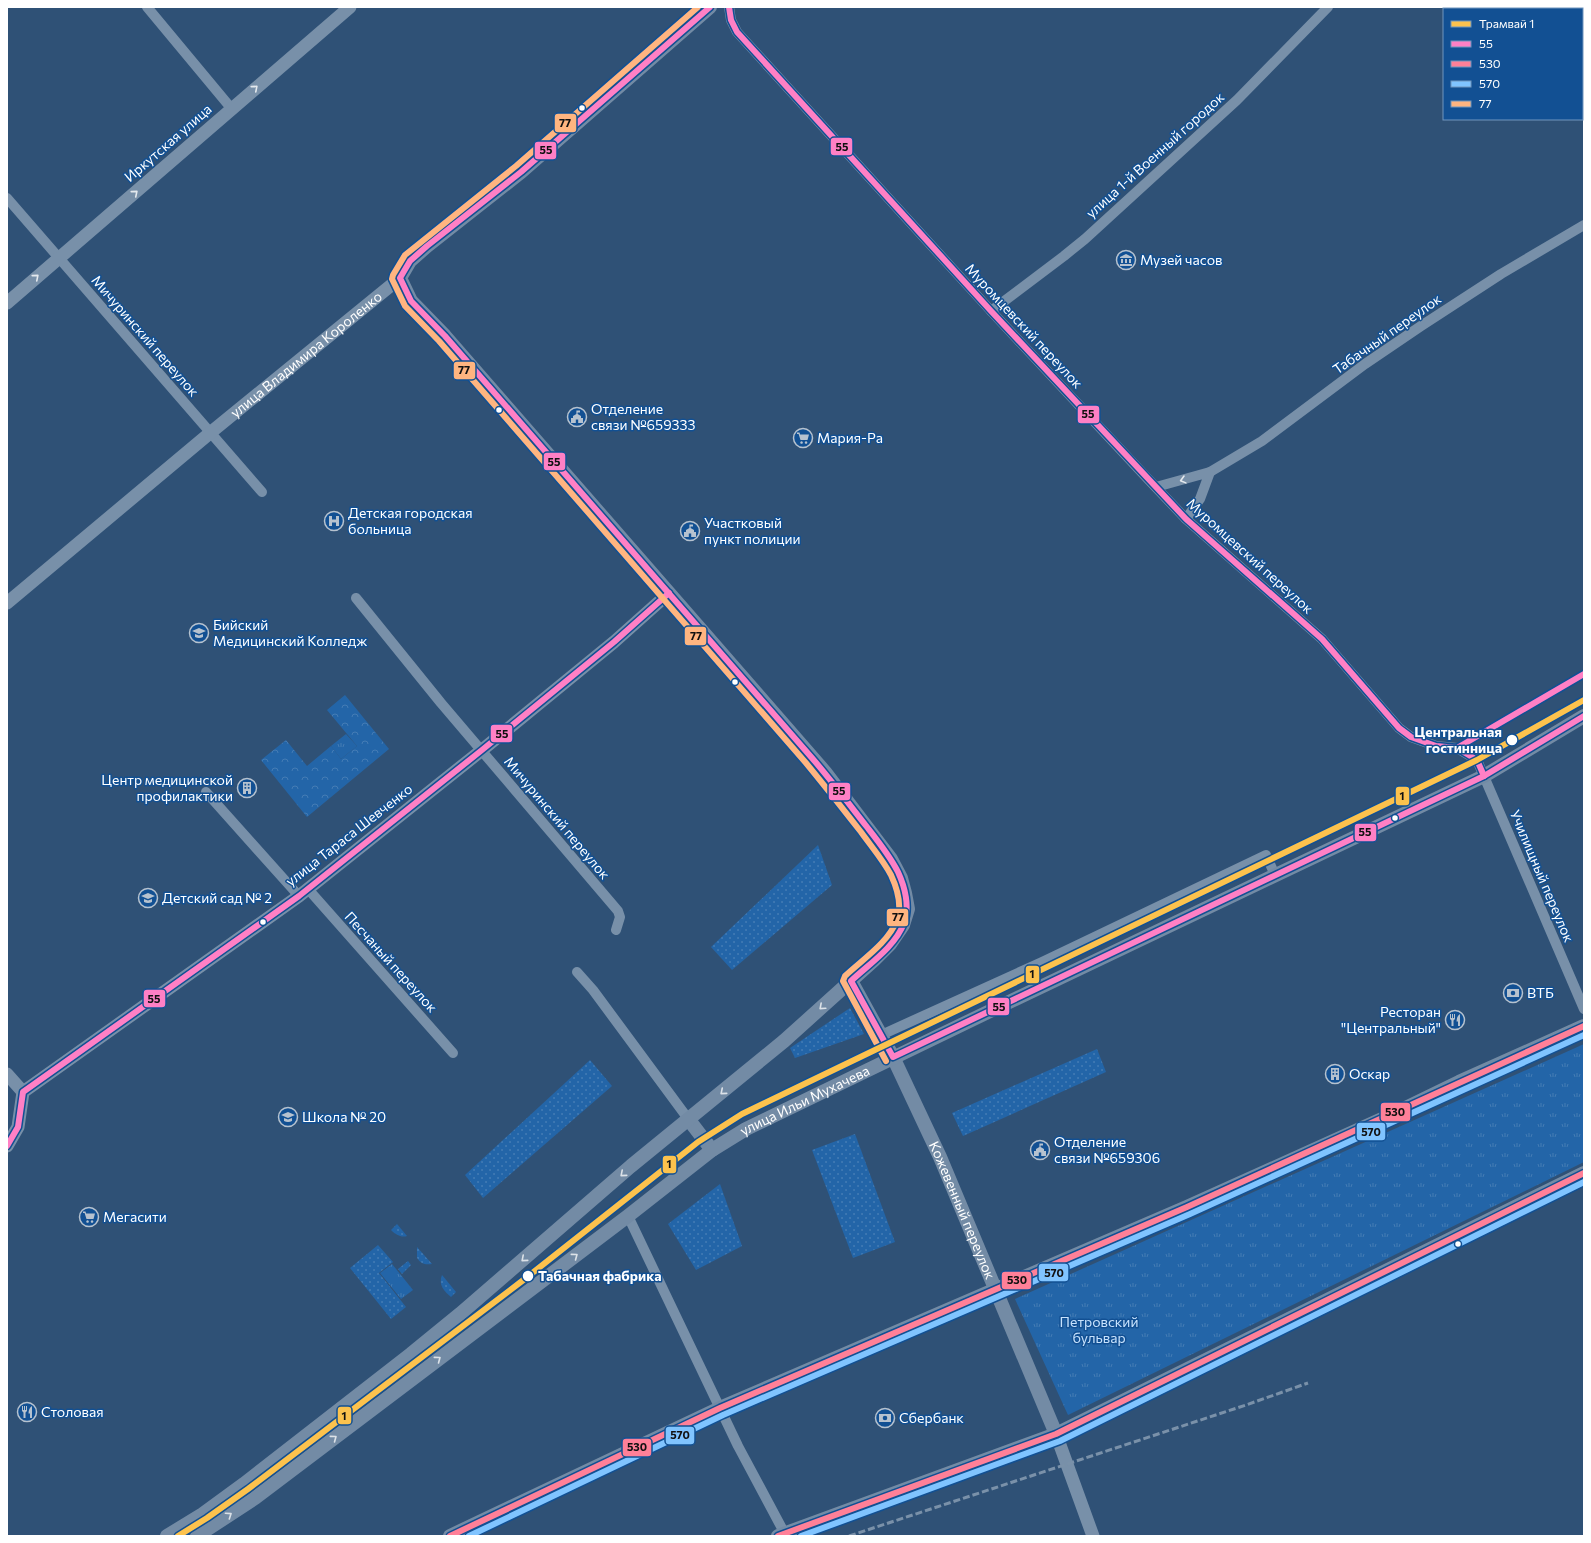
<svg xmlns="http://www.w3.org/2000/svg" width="1591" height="1543" font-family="Commissioner,sans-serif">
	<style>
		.grass { fill: url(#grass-dots) }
		.forest { fill: url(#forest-crowns) }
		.park { fill: url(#park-tufts) }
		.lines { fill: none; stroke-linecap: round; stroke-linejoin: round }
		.minor { stroke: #7890a9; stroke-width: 10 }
		.tertiary { stroke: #7890a9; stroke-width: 13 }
		.secondary { stroke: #738ba5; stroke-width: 14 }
		.rail { stroke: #7a91a9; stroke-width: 3; stroke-dasharray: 7 3; stroke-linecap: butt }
		.bus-1-casing { stroke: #125093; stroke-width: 9 }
		.bus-2-casing { stroke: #125093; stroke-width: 9 }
		.bus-3-casing { stroke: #125093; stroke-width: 9 }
		.bus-4-casing { stroke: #125093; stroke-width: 9 }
		.bus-1 { stroke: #ff80c5; stroke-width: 6 }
		.bus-2 { stroke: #ff8098; stroke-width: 6 }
		.bus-3 { stroke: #80c4ff; stroke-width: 6 }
		.bus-4 { stroke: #ffb580; stroke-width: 6 }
		.tram-1-casing { stroke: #125093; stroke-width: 9 }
		.tram-1 { stroke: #fcc24d; stroke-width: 6 }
		.oneway { stroke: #e4e9ee }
		.oneway2 { stroke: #dce2e8 }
		.bus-dot { fill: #fff; stroke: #125093; stroke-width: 1.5 }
		.labels { text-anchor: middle; stroke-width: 3; stroke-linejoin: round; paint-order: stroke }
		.street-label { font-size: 14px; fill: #fff; stroke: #125093 }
		.poi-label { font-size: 14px; fill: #fff; stroke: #125093; text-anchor: start }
		.stop-label { font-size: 14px; font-weight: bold; fill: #fff; stroke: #125093; text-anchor: end }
		.park-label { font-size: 14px; fill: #c7e2fd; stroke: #125093 }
		.line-badge { stroke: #125093; stroke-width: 1.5 }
		.pale-badge-label { font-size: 11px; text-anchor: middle; font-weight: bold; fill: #111 }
	</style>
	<defs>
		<pattern id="grass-dots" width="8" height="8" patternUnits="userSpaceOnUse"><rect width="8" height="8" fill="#2365a8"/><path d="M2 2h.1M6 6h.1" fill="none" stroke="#447cb5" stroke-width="1.8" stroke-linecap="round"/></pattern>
		<pattern id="forest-crowns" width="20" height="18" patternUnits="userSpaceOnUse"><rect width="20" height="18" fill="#2365a8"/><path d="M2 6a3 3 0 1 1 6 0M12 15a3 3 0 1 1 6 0" fill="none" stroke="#447cb5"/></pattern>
		<pattern id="park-tufts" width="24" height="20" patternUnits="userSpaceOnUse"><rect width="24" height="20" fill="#2365a8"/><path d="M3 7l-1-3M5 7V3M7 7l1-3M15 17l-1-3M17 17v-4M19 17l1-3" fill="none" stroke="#447cb5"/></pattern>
	</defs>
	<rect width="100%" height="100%" fill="#2f5176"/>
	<g class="grass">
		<path d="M 818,845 L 832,885 L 732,970 L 711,947 Z"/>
		<path d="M 850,1008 L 864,1034 L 795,1058 L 790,1048 Z"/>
		<path d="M 1097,1049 L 1106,1072 L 963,1136 L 952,1113 Z"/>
		<path d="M 590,1060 L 612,1086 L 483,1198 L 465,1175 Z"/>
		<path d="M 855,1134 L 895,1242 L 853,1258 L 812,1150 Z"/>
		<path d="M 720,1184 L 742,1246 L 696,1270 L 668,1224 Z"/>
		<path d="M 397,1224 L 407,1236 C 401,1238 395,1234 391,1230 Z"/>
		<path d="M 378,1245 L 393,1262 L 379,1273 L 406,1307 L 391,1319 L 350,1268 Z"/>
		<path d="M 417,1247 L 432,1264 C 425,1265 421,1264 417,1258 Z"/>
		<path d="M 408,1261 L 411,1265 L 402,1274 L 398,1269 Z"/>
		<path d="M 442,1275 L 456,1292 L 451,1297 C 444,1291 438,1285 442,1275 Z"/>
	</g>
	<path class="forest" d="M 345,695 L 389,749 L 307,817 L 261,760 L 286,740 L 307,766 L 331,746 L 341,759 L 357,746 L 327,710 Z"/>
	<g class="park">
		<path d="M 346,734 L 357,746 L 341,759 L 331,746 Z"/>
		<path d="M 1584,1044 L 1584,1162 L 1068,1415 L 1015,1299 Z"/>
		<path d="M 392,1264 L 413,1290 L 401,1299 L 380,1273 Z"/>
	</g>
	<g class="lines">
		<g class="minor">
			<path d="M 147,7 L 231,108"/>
			<path d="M 729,7 L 731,20 L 737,32 L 991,311 L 1148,479 L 1186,519 L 1322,639 L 1399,728 L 1411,737 L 1436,746 L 1457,748 L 1477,760 L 1584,1009"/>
			<path d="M 7,198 L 262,492"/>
			<path d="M 991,311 L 1064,256 L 1085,239 L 1237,100 L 1328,7"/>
			<path d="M 1210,472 L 1262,441 L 1365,364 L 1421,326 L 1501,274 L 1584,225"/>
			<path d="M 1156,487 L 1210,472 L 1200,499 L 1186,519"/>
			<path d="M 356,598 L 441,703 L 618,911 L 620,917 L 616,930"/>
			<path d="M 206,792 L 299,896"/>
			<path d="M 308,889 L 453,1053"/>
			<path d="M 577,972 L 593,990 L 689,1120"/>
			<path d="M 879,1036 L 1042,962 L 1266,855 L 1275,875"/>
			<path d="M 628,1216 L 738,1446 L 785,1534"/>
		</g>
		<g class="tertiary">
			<path d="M 7,303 L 350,7"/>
			<path id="s1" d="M 7,603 L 210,433 L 400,278"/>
			<path d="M 7,1074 L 23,1092"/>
			<path d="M 7,1146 L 18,1127 L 23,1092 L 299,896 L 482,750 L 614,642 L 669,593"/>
			<path d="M 1056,1434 L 1093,1536"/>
		</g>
		<g class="secondary">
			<path id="s2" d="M 851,981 L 893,1057 L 940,1157 L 1056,1434"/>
			<path d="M 689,1120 L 712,1150"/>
			<path d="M 167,1536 L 203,1514 L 244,1484 L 411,1354 L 460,1314 L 631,1166 L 784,1041 L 874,960 L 890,944 L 903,925 L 908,909 L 905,893 L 901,878 L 891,859 L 825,772 L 445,336 L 411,301 L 400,278 L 410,261 L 427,246 L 521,172 L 710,7"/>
			<path id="s3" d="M 197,1536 L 255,1498 L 628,1216 L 712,1150 L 746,1129 L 988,1012 L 1484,776 L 1584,716"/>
			<path d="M 450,1536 L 720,1408 L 1187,1207 L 1389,1116 L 1459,1082 L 1584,1026"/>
			<path d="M 778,1536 L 1056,1434 L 1584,1173"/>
		</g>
		<path class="rail" d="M 849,1536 L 1246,1405 L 1308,1383"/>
		<defs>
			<g id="bus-1">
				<path d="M 710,7 L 521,172 L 427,246 L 410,261 L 400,278 L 411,301 L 445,336 L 812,758 C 831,780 849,804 867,827 C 878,841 890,856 898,872 C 905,887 910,907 904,923 C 895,947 869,964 851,981 L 893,1057 L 1484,776 L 1584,716"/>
				<path d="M 729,7 L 731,20 L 737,32 L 991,311 L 1186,519 L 1322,639 L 1399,728 L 1411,737 L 1436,746 L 1457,748 L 1477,760 L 1484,776"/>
				<path d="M 1457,748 L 1584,674"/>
				<path d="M 7,1146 L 18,1127 L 23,1092 L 299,896 L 482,750 L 614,642 L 669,593"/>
			</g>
			<g id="bus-2">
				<path d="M 450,1536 L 720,1408 L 1187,1207 L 1584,1026"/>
				<path d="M 778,1536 L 1056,1434 L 1584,1173"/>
			</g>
			<g id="bus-3">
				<path d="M 469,1536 L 723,1415 L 1190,1214 L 1584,1035"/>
				<path d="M 801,1536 L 1060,1441 L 1584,1182"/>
			</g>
			<path id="bus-4" d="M 698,7 L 516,166 L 405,255 L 393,275 L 392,279 L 405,306 L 439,341 L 806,763 C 825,786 843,809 861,832 C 871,846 883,860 891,875 C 897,888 902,906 897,920 C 888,943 863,959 845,976 L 843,981 L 886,1061"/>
		</defs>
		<use href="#bus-1" class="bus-1-casing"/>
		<use href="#bus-2" class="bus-2-casing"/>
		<use href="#bus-3" class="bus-3-casing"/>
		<use href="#bus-4" class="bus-4-casing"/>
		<use href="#bus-1" class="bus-1"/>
		<use href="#bus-2" class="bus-2"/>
		<use href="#bus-3" class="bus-3"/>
		<use href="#bus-4" class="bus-4"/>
		<defs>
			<path id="tram-1" d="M 178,1536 L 207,1518 L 248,1489 L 526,1278 L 698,1142 L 742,1114 L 1477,760 L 1584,700"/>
		</defs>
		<use href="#tram-1" class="tram-1-casing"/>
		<use href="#tram-1" class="tram-1"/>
	</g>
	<defs><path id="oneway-chevron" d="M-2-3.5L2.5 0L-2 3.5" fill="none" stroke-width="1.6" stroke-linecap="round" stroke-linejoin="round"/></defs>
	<g class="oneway">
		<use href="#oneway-chevron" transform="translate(255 88) rotate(-41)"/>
		<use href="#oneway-chevron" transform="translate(135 193) rotate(-40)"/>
		<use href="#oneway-chevron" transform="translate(36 277) rotate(-41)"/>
		<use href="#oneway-chevron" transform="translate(1183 480) rotate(165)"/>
	</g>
	<g class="oneway2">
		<use href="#oneway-chevron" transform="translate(822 1007) rotate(138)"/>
		<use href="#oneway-chevron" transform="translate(723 1092) rotate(140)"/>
		<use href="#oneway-chevron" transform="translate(623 1174) rotate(139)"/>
		<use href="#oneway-chevron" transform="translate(575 1256) rotate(-37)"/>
		<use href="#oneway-chevron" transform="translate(524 1259) rotate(139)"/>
		<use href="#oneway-chevron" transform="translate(438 1359) rotate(-37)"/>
		<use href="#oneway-chevron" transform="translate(334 1438) rotate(-37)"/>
		<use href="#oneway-chevron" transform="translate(229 1515) rotate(-34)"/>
	</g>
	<defs>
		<symbol id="museum-ring" viewBox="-11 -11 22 22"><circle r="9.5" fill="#125093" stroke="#b6c2cf" stroke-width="1.5"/><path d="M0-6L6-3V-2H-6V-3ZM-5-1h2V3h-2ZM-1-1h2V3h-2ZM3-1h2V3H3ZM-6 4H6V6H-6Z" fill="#b6c2cf"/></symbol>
		<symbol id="civic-ring" viewBox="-11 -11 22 22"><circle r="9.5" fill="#125093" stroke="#b6c2cf" stroke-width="1.5"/><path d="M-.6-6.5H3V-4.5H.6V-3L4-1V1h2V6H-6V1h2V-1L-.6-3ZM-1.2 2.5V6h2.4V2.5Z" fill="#b6c2cf"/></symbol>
		<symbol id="supermarket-ring" viewBox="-11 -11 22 22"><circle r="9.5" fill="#125093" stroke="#b6c2cf" stroke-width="1.5"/><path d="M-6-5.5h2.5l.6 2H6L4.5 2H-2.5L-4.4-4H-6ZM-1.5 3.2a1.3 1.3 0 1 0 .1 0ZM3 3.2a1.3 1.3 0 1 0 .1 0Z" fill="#b6c2cf"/></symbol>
		<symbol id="hospital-ring" viewBox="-11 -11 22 22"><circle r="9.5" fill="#125093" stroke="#b6c2cf" stroke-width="1.5"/><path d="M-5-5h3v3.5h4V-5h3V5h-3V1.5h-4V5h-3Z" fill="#b6c2cf"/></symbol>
		<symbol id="university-ring" viewBox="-11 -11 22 22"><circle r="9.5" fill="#125093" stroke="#b6c2cf" stroke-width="1.5"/><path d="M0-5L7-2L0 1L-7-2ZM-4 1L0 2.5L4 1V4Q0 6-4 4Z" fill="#b6c2cf"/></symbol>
		<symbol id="building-ring" viewBox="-11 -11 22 22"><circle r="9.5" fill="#125093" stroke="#b6c2cf" stroke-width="1.5"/><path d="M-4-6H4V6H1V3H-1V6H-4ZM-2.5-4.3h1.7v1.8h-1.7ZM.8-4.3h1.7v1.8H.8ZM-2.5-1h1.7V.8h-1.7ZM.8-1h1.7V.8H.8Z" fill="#b6c2cf"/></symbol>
		<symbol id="school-ring" viewBox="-11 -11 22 22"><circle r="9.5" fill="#125093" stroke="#b6c2cf" stroke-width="1.5"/><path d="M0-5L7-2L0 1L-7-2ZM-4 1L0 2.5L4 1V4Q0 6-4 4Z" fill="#b6c2cf"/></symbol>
		<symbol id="bank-ring" viewBox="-11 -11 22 22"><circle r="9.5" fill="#125093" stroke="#b6c2cf" stroke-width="1.5"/><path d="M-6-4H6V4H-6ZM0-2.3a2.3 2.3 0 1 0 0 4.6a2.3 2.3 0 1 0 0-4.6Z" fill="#b6c2cf"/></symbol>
		<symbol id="restaurant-ring" viewBox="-11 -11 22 22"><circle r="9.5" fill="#125093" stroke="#b6c2cf" stroke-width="1.5"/><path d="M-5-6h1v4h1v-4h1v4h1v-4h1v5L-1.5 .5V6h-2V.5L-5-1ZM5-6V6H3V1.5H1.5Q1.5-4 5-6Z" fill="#b6c2cf"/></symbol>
	</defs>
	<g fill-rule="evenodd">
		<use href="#museum-ring" x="1115" y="249" width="22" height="22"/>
		<use href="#civic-ring" x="566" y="406" width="22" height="22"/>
		<use href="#supermarket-ring" x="792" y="427" width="22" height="22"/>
		<use href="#hospital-ring" x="323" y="510" width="22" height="22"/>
		<use href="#civic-ring" x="679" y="520" width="22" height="22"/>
		<use href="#university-ring" x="188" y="622" width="22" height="22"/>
		<use href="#building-ring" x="236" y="777" width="22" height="22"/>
		<use href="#school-ring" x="137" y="887" width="22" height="22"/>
		<use href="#bank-ring" x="1502" y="982" width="22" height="22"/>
		<use href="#restaurant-ring" x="1444" y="1009" width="22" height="22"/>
		<use href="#building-ring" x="1324" y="1063" width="22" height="22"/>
		<use href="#school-ring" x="277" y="1106" width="22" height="22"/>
		<use href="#civic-ring" x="1029" y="1139" width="22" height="22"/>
		<use href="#supermarket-ring" x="78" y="1206" width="22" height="22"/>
		<use href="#restaurant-ring" x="16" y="1401" width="22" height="22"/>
		<use href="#bank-ring" x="874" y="1407" width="22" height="22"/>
	</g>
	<g class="bus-dot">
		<circle cx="582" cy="108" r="3.5"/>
		<circle cx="499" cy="410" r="3.5"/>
		<circle cx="735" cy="682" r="3.5"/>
		<circle cx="1512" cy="740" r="6"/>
		<circle cx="1395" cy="818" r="3.5"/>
		<circle cx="263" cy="922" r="3.5"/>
		<circle cx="1458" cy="1244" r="3.5"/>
		<circle cx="528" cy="1276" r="6"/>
	</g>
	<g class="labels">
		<g class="street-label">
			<text transform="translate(168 143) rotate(-41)" y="5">Иркутская улица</text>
			<text transform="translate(1155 155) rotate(-42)" y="5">улица 1-й Военный городок</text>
			<text transform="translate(1024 326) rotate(47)" y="5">Муромцевский переулок</text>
			<text transform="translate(1387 334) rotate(-35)" y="5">Табачный переулок</text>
			<text transform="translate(145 336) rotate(49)" y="5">Мичуринский переулок</text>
			<text dy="5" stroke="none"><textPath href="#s1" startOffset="389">улица Владимира Короленко</textPath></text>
			<text transform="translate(1250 556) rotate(42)" y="5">Муромцевский переулок</text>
			<text transform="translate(557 818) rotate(50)" y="5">Мичуринский переулок</text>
			<text transform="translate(349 835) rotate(-38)" y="5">улица Тараса Шевченко</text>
			<text transform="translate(1542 876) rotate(67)" y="5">Училищный переулок</text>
			<text transform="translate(391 962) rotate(48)" y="5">Песчаный переулок</text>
			<text dy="5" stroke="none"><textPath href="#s3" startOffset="749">улица Ильи Мухачева</textPath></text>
			<text dy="5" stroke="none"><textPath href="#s2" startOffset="255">Кожевенный переулок</textPath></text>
		</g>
		<g class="poi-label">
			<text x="1140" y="265">Музей часов</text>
			<text x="591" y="414">Отделение<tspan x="591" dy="16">связи №659333</tspan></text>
			<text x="817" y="443">Мария-Ра</text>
			<text x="348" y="518">Детская городская<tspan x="348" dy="16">больница</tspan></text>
			<text x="704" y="528">Участковый<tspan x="704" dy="16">пункт полиции</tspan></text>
			<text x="213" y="630">Бийский<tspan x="213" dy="16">Медицинский Колледж</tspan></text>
			<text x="233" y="785" text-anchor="end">Центр медицинской<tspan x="233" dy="16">профилактики</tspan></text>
			<text x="162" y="903">Детский сад № 2</text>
			<text x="1527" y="998">ВТБ</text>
			<text x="1441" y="1017" text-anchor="end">Ресторан<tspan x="1441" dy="16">"Центральный"</tspan></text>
			<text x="1349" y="1079">Оскар</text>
			<text x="302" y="1122">Школа № 20</text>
			<text x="1054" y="1147">Отделение<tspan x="1054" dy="16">связи №659306</tspan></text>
			<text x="103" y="1222">Мегасити</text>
			<text x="41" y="1417">Столовая</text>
			<text x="899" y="1423">Сбербанк</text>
		</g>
		<g class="stop-label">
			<text x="1502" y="737">Центральная<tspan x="1502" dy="16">гостинница</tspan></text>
			<text x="538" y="1281" text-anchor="start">Табачная фабрика</text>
		</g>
		<g class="park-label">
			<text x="1099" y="1327">Петровский<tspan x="1099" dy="16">бульвар</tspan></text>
		</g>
	</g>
	<g class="line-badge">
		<rect x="554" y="113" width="23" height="20" rx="4" fill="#ffb580"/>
		<rect x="830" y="137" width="23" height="19" rx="4" fill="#ff80c5"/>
		<rect x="534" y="141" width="23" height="19" rx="4" fill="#ff80c5"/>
		<rect x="453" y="361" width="23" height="19" rx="4" fill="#ffb580"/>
		<rect x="1077" y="405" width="23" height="19" rx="4" fill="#ff80c5"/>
		<rect x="543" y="452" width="23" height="19" rx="4" fill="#ff80c5"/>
		<rect x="684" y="626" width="23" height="20" rx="4" fill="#ffb580"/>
		<rect x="490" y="724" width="23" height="19" rx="4" fill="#ff80c5"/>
		<rect x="828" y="782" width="23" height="19" rx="4" fill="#ff80c5"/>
		<rect x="1395" y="786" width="15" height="20" rx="4" fill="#fcc24d"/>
		<rect x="1354" y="823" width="23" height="19" rx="4" fill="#ff80c5"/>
		<rect x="886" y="908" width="23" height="19" rx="4" fill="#ffb580"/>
		<rect x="1025" y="965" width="15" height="19" rx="4" fill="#fcc24d"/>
		<rect x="143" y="989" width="23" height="19" rx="4" fill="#ff80c5"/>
		<rect x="987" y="997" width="23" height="19" rx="4" fill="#ff80c5"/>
		<rect x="1380" y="1102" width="31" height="20" rx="4" fill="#ff8098"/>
		<rect x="1356" y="1122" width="30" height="19" rx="4" fill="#80c4ff"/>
		<rect x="662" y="1155" width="15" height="19" rx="4" fill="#fcc24d"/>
		<rect x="1038" y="1263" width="31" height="19" rx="4" fill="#80c4ff"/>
		<rect x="1001" y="1271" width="31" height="19" rx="4" fill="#ff8098"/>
		<rect x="337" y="1406" width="15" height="19" rx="4" fill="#fcc24d"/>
		<rect x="665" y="1426" width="30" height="19" rx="4" fill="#80c4ff"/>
		<rect x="622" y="1438" width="30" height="19" rx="4" fill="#ff8098"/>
	</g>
	<g class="pale-badge-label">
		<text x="565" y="127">77</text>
		<text x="842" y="151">55</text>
		<text x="546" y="154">55</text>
		<text x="464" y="374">77</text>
		<text x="1088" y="418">55</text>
		<text x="554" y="466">55</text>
		<text x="696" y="640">77</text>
		<text x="502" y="738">55</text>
		<text x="839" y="795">55</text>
		<text x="1402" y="800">1</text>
		<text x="1365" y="836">55</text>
		<text x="898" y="921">77</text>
		<text x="1032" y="978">1</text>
		<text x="154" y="1003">55</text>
		<text x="999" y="1011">55</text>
		<text x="1395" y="1116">530</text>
		<text x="1371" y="1136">570</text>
		<text x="669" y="1168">1</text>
		<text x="1054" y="1277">570</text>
		<text x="1017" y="1284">530</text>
		<text x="344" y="1420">1</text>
		<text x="680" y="1439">570</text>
		<text x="637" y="1451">530</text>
	</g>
	<rect width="1591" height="1543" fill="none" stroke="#ffffff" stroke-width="16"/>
	<rect x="1443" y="8" width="140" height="112" fill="#125093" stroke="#7196be"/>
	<rect x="1451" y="21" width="20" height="6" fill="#fcc24d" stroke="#7196be"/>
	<text x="1479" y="28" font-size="12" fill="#ffffff">Трамвай 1</text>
	<rect x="1451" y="41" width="20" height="6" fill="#ff80c5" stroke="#7196be"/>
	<text x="1479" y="48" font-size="12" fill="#ffffff">55</text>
	<rect x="1451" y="61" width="20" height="6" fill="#ff8098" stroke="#7196be"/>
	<text x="1479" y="68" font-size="12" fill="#ffffff">530</text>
	<rect x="1451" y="81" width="20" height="6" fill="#80c4ff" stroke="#7196be"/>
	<text x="1479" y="88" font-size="12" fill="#ffffff">570</text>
	<rect x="1451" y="101" width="20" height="6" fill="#ffb580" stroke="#7196be"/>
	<text x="1479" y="108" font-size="12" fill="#ffffff">77</text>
</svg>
